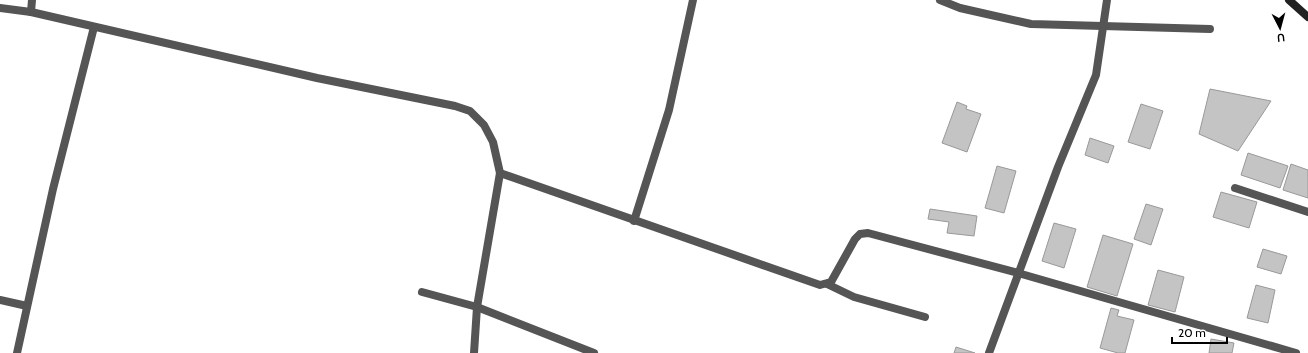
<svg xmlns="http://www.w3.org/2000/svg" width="1308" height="353" font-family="Cabin,sans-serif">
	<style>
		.building { fill: #c4c4c4; stroke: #999 }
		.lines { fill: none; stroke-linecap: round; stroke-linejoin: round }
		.street { stroke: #555; stroke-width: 8 }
		.secondary { stroke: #222; stroke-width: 8 }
	</style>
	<rect width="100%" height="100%" fill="#fff"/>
	<g class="building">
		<path d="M 1210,89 L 1271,101 L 1238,151 L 1199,134 Z"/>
		<path d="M 957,102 L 967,106 L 966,109 L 981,114 L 967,152 L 942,143 Z"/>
		<path d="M 1141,104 L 1163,111 L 1150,149 L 1128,142 Z"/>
		<path d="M 1090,138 L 1114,146 L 1108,163 L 1085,155 Z"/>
		<path d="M 1248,153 L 1288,166 L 1280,188 L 1241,175 Z"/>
		<path d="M 1291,164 L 1308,170 L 1308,198 L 1283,190 Z"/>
		<path d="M 997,166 L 1016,171 L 1004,213 L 985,208 Z"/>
		<path d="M 1221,192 L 1257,202 L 1249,228 L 1213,217 Z"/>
		<path d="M 1146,204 L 1163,209 L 1151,245 L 1134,239 Z"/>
		<path d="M 930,209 L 977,216 L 974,236 L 947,233 L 949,222 L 928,219 Z"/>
		<path d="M 1054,223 L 1076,229 L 1064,268 L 1042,261 Z"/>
		<path d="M 1103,235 L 1133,244 L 1117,296 L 1087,287 Z"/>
		<path d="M 1263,249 L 1287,256 L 1281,274 L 1257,267 Z"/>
		<path d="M 1158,270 L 1184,277 L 1175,312 L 1148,305 Z"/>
		<path d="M 1256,285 L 1275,290 L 1268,323 L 1247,318 Z"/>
		<path d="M 1111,308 L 1119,310 L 1117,316 L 1134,320 L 1125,353 L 1118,353 L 1100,348 Z"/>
		<path d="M 1211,339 L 1234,343 L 1232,353 L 1209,353 Z"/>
		<path d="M 956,347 L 975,353 L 954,353 Z"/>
	</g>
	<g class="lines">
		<g class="street">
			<path d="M 940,0 L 960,8 L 1031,24 L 1210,29"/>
			<path d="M 0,8 L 31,12 L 317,78 L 455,106 L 470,111 L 484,125 L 493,142 L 500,173 L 477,307 L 474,353"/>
			<path d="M 31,12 L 32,0"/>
			<path d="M 500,173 L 820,285 L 831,282 L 855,239 L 860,234 L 868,233 L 1018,273 L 1296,353"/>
			<path d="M 1235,188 L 1308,212"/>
			<path d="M 634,221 L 669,110 L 693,0"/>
			<path d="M 827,284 L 854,297 L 925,317"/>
			<path d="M 422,292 L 477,307 L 594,353"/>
			<path d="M 0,300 L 27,306"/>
			<path d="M 17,353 L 53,189 L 94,27"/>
			<path d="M 989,353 L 1058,167 L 1096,75 L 1107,0"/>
		</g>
		<path class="secondary" d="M 1289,0 L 1308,17"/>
	</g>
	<g transform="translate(1280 28) rotate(174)" stroke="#ffffff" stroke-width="3" paint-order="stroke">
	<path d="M0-3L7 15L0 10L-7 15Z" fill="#000000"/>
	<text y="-6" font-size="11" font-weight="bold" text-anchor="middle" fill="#000000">U</text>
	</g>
	<path d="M1172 337v6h55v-6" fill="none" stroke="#000000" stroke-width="2"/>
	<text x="1178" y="337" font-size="12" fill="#000000" stroke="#ffffff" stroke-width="3" paint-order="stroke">20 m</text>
</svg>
